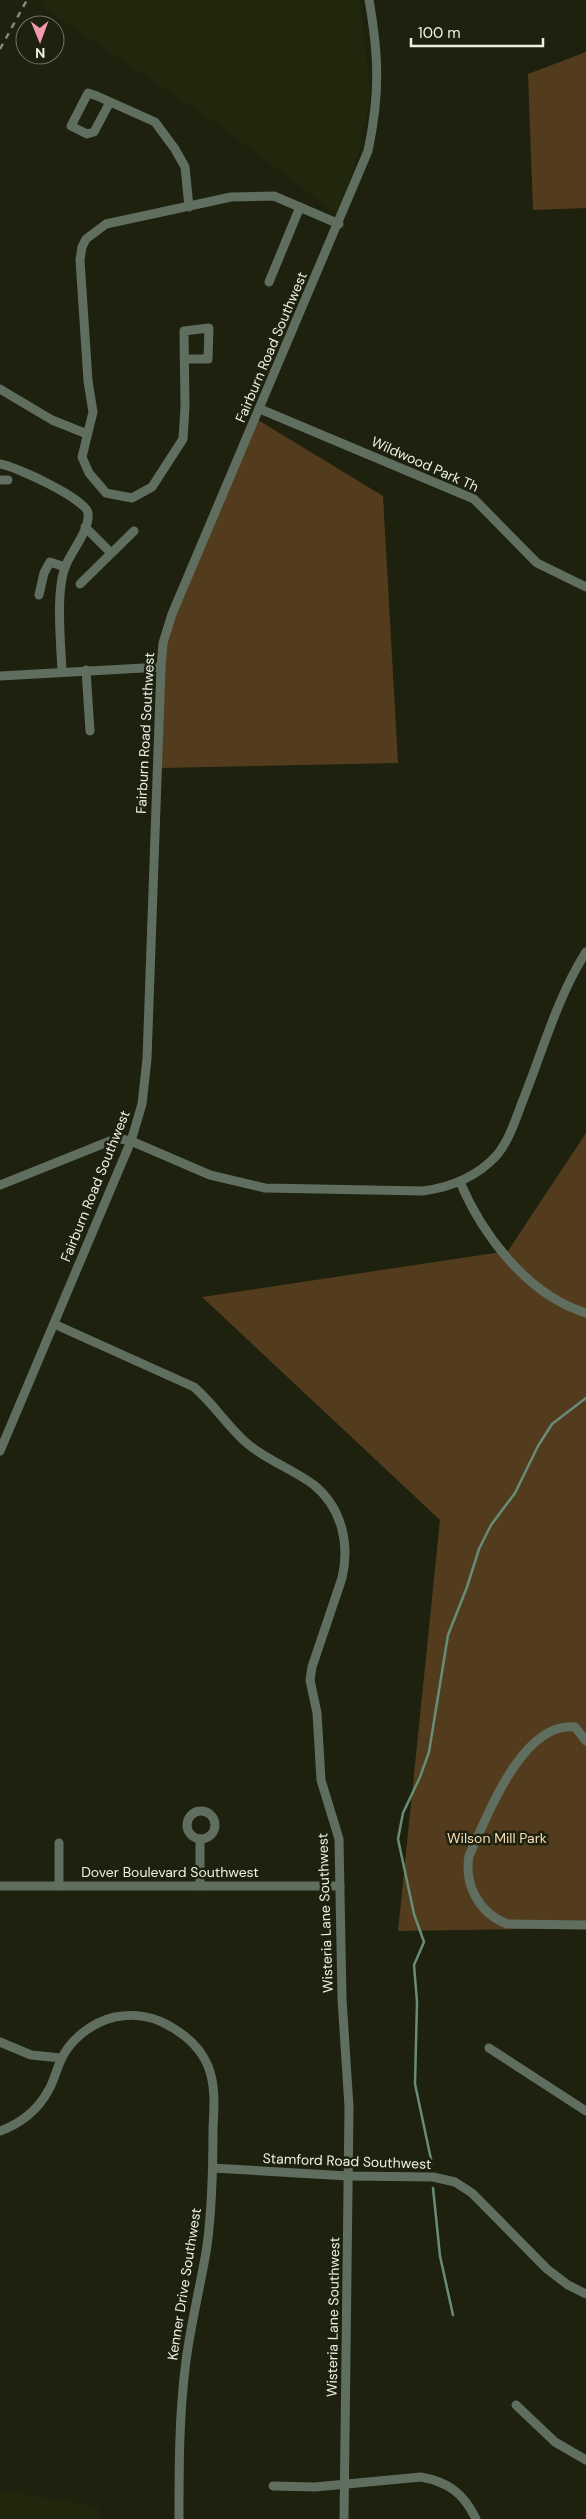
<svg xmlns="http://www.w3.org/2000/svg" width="586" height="2519" font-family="'DM Sans',sans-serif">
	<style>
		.built { fill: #21270d }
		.green { fill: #533c1d }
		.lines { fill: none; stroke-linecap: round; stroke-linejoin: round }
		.stream { stroke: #678c7a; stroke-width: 2.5 }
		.minor { stroke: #606e5f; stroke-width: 9 }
		.rail { stroke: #868a7a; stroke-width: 2.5; stroke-dasharray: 6 6; stroke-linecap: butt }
		.labels { text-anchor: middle; stroke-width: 5; stroke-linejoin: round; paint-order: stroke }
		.street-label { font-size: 14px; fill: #edf1e4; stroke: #1d210e }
		.park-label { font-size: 14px; fill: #f9dcb9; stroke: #1d210e }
	</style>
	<rect width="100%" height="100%" fill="#1d210e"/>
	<g class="built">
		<path d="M 46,0 L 360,0 L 371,96 L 360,148 L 338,215 L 217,124 L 42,7 Z"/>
		<path d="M 0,2490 L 99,2507 L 99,2519 L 0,2519 Z"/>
	</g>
	<g class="green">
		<path d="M 586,52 L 586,208 L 533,210 L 528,74 Z"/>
		<path d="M 258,420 L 383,496 L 398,763 L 161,768 L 164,635 Z"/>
		<path d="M 586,1133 L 586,1928 L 398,1931 L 440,1520 L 202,1297 L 508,1251 Z"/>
	</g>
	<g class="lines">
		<g class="stream">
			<path d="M 432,2164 L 415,2084 L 417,2002 L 414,1965 L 424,1942 L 414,1914 L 398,1839 L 403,1813 L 420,1777 L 429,1752 L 448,1635 L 467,1587 L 479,1549 L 491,1525 L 515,1493 L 538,1446 L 552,1424 L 586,1398"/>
			<path d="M 433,2188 L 440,2256 L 453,2315"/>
		</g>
		<g class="minor">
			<path d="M 110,102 L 94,132 L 87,134 L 71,126 L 88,93 L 97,96 L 155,122 L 175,149 L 185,167 L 189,207"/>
			<path d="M 269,282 L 300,207"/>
			<path d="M 184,359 L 208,359 L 209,328 L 184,331 L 185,407 L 183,439 L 152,487 L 132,498 L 106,493 L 89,473 L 82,457 L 93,412 L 88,381 L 80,260 L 82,247 L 86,239 L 106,224 L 231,197 L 274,196 L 339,224"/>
			<path d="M 0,389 L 52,420 L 87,434"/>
			<path d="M 260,409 L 474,499 L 537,563 L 586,587"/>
			<path d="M 0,464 C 15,466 86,499 88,513 C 90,530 72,550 66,565 C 55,590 61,644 62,672"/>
			<path d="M 0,480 L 8,480"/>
			<path d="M 85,527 L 111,553"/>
			<path d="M 80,584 L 134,531"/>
			<path d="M 39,595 L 44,573 L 50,562 L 65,567"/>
			<path d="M 86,670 L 90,731"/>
			<path d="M 0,676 L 161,667"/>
			<path d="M 460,1182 C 483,1236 528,1295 586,1313"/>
			<path d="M 0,1185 L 110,1141 L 121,1139 L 131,1141 L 210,1175 L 265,1188 L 423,1191 C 452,1187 477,1177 497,1155 C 510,1139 516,1118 523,1100 C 543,1050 557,998 586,952"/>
			<path d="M 54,1324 L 194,1387 C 215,1405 229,1429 249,1445 C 269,1461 294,1470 314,1485 C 342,1508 350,1544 342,1578 L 312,1667 L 310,1680 L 317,1713 L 321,1780 L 339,1839 L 342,1999 L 349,2107 L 344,2519"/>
			<path d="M 0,1451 L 131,1141 L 142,1104 L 147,1059 L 161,667 L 163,643 L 172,614 L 368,151 C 380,94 379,57 369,0"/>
			<path d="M 586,1741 L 575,1727 C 522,1721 487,1817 469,1856 C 464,1885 479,1913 507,1924 L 586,1925"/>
			<circle cx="201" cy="1825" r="14"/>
			<path d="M 59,1843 L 59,1886"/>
			<path d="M 0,1886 L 340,1886"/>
			<path d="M 200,1886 L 200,1839"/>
			<path d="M 0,2042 L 31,2055 L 61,2058"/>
			<path d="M 489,2048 L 586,2111"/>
			<path d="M 0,2131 C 20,2124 38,2110 48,2091 C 54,2082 56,2070 61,2060 C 70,2039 93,2022 115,2017 C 135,2013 156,2017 173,2028 C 188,2037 201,2049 208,2066 C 216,2086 214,2108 213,2129 C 213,2168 212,2208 207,2246 C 201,2284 191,2322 186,2361 C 179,2414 179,2466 179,2519"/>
			<path d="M 213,2168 L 348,2176 L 433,2177 L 455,2182 L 472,2193 L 547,2269 L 568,2285 L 586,2294"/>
			<path d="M 516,2405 L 555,2442 L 586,2460"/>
			<path d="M 273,2486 L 315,2487 L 421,2477 C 449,2482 464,2494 476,2519"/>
		</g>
		<path class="rail" d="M 0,49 L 27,0"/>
	</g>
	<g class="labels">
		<g class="street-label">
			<text transform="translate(271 347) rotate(-67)" y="5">Fairburn Road Southwest</text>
			<text transform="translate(425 464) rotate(24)" y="5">Wildwood Park Th</text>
			<text transform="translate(145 733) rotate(-87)" y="5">Fairburn Road Southwest</text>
			<text transform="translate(95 1186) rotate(-68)" y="5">Fairburn Road Southwest</text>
			<text x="170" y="1877">Dover Boulevard Southwest</text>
			<text transform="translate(325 1913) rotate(-92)" y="5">Wisteria Lane Southwest</text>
			<text transform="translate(347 2161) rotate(2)" y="5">Stamford Road Southwest</text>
			<text transform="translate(184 2284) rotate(-81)" y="5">Kenner Drive Southwest</text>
			<text transform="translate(333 2317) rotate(-89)" y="5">Wisteria Lane Southwest</text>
		</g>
		<g class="park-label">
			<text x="497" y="1843">Wilson Mill Park</text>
		</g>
	</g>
	<g transform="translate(40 40) rotate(179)"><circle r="24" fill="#1d210e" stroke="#707464"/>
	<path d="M0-4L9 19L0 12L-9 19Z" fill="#f29aaf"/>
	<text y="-8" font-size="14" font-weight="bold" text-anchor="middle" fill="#edf1e4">N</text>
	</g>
	<path d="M411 38v8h132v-8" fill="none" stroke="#edf1e4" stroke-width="2.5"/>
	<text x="418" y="38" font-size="15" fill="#edf1e4" stroke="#1d210e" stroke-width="4" paint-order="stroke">100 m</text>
</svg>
